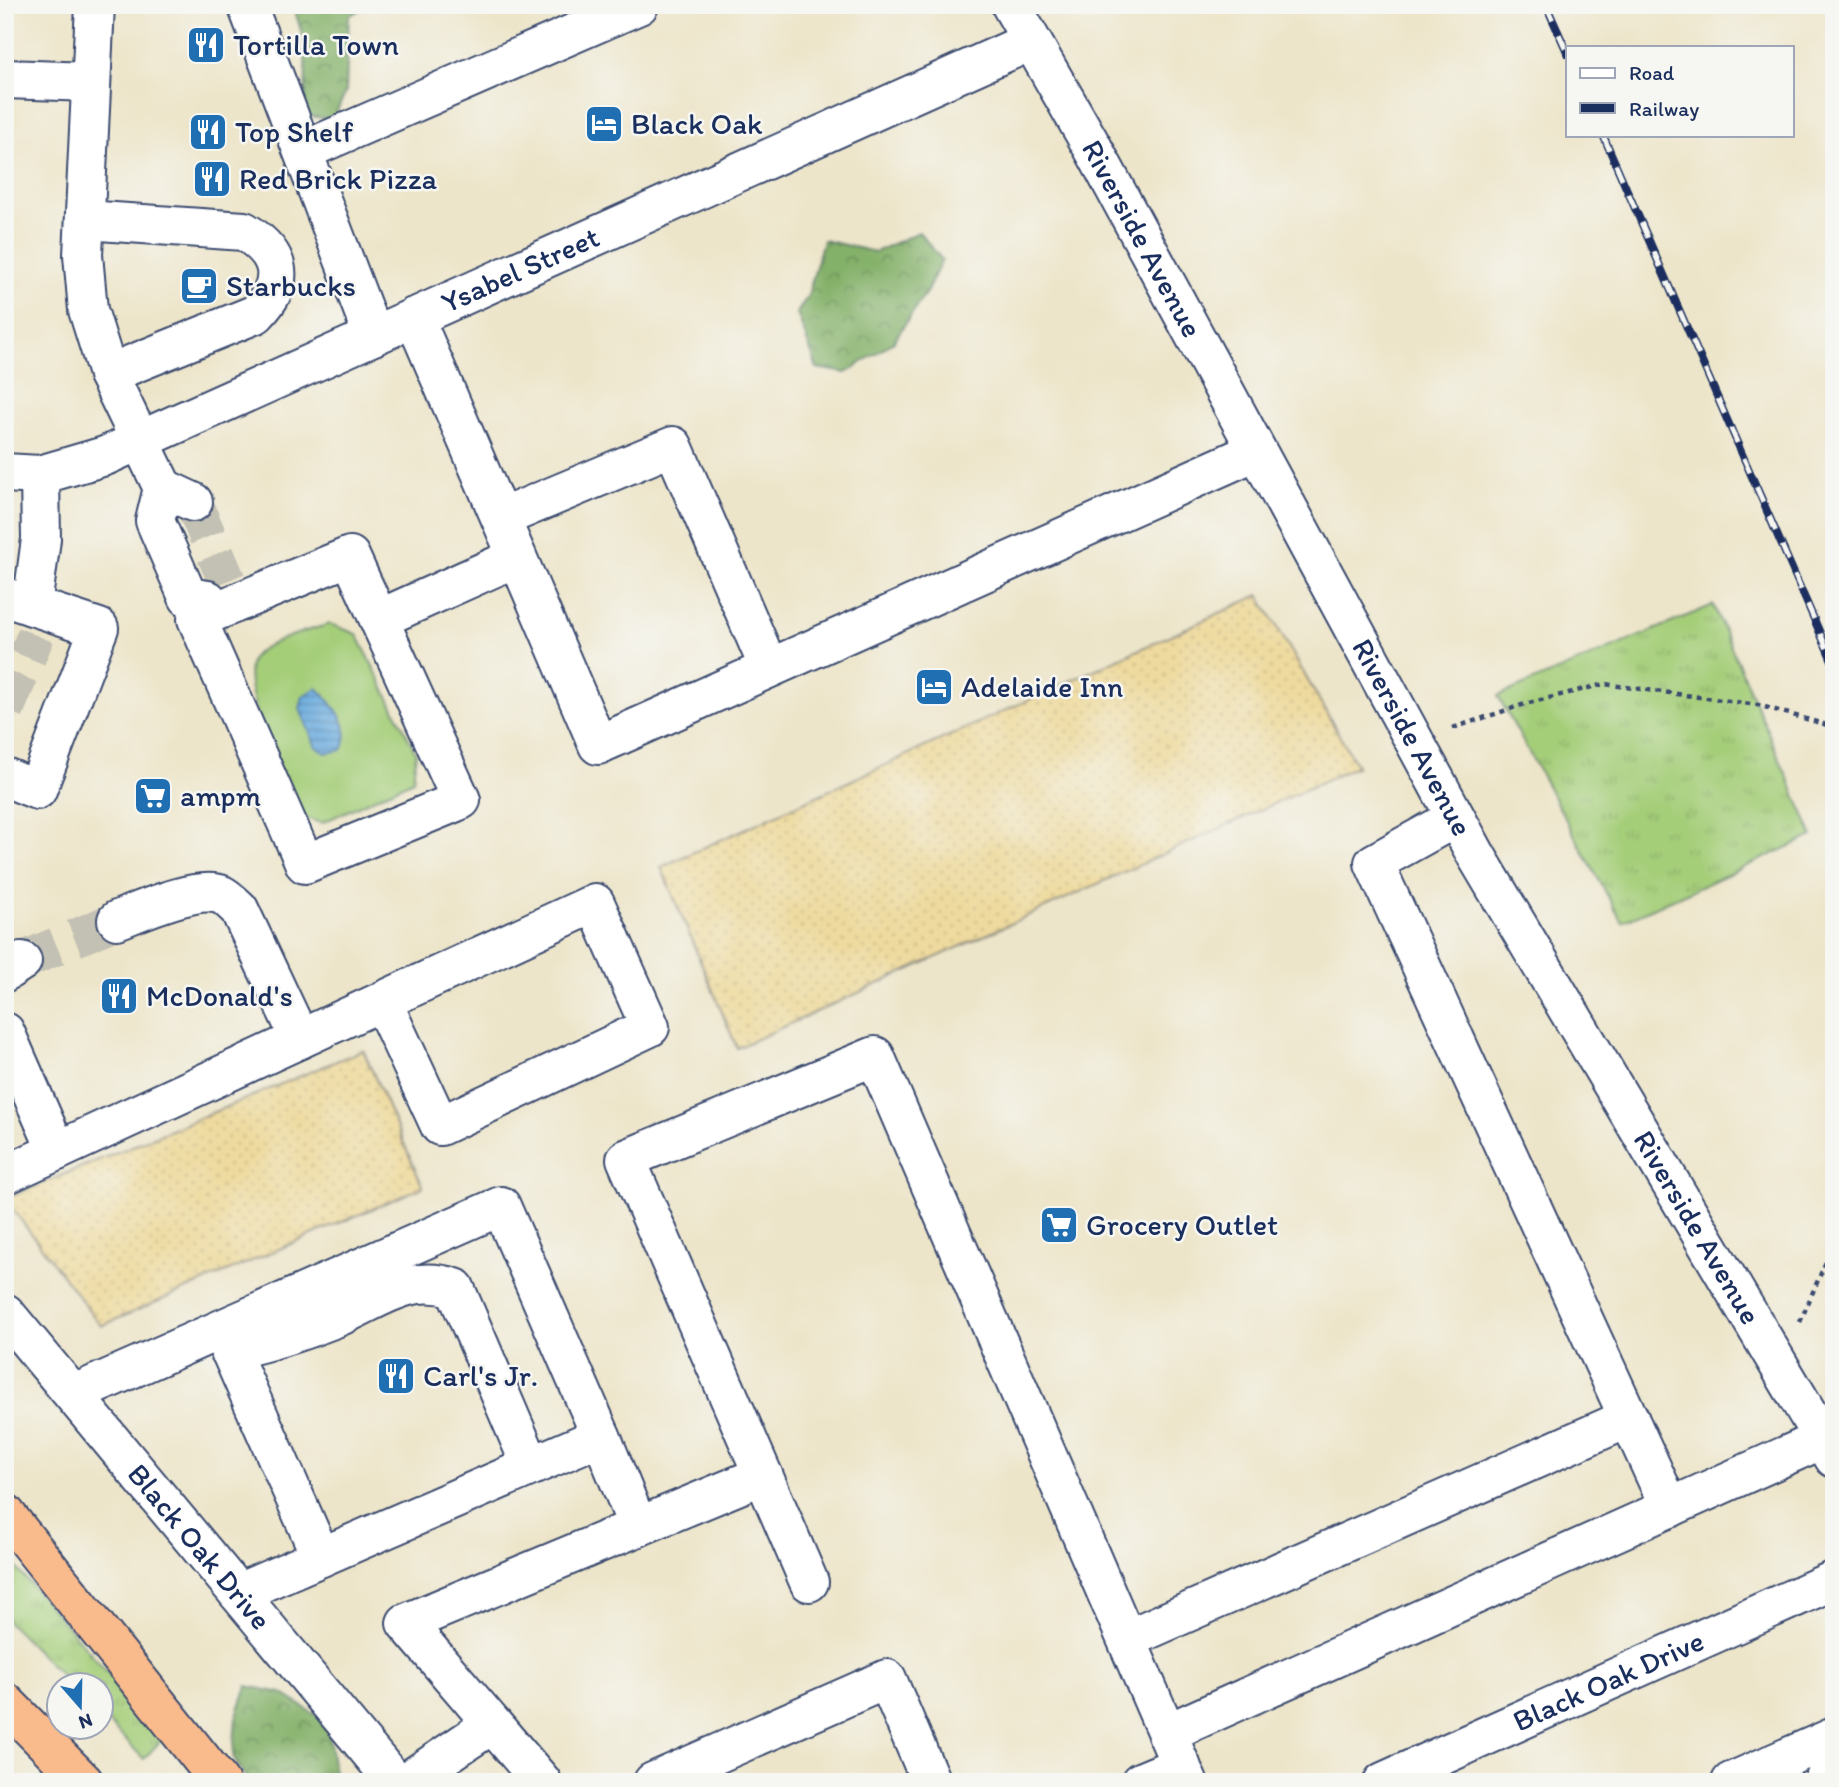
<svg xmlns="http://www.w3.org/2000/svg" width="1839" height="1787" font-family="Itim,sans-serif">
	<style>
		.grass { fill: url(#grass-tufts); stroke: #607e6c; stroke-width: 2 }
		.forest { fill: url(#forest-crowns); stroke: #507064; stroke-width: 2 }
		.sand { fill: url(#sand-dots); stroke: #84847e; stroke-width: 2 }
		.pitch { fill: #a5ce79; stroke: #607e6c; stroke-width: 2 }
		.water { fill: url(#water-rules); stroke: #426d9e; stroke-width: 2 }
		.lines { fill: none; stroke-linecap: round; stroke-linejoin: round }
		.minor-tunnel { stroke: #c3c1b4; stroke-width: 38; stroke-dasharray: 38 19; stroke-linecap: butt }
		.minor-casing { stroke: #3a4a6e; stroke-width: 42 }
		.highway-casing { stroke: #3a4a6e; stroke-width: 42 }
		.path { stroke: #3a4a6e; stroke-width: 4.5; stroke-dasharray: 5 5; stroke-linecap: butt }
		.minor { stroke: #fff; stroke-width: 38 }
		.highway { stroke: #fabb8c; stroke-width: 38 }
		.rail-casing { stroke: #1b2f5e; stroke-width: 8 }
		.rail { stroke: #f6f6f2; stroke-width: 5; stroke-dasharray: 16; stroke-linecap: butt }
		.labels { text-anchor: middle; stroke-width: 5; stroke-linejoin: round; paint-order: stroke }
		.poi-label { font-size: 30px; fill: #1b2f5e; stroke: #f6f6f2; text-anchor: start }
		.street-label { font-size: 30px; fill: #1b2f5e; stroke: #f6f6f2 }
	</style>
	<defs>
		<pattern id="grass-tufts" width="24" height="20" patternUnits="userSpaceOnUse" patternTransform="scale(1.75)"><rect width="24" height="20" fill="#a5ce79"/><path d="M3 7l-1-3M5 7V3M7 7l1-3M15 17l-1-3M17 17v-4M19 17l1-3" fill="none" stroke="#8db16b"/></pattern>
		<pattern id="forest-crowns" width="20" height="18" patternUnits="userSpaceOnUse" patternTransform="scale(1.75)"><rect width="20" height="18" fill="#84b169"/><path d="M2 6a3 3 0 1 1 6 0M12 15a3 3 0 1 1 6 0" fill="none" stroke="#6b905a"/></pattern>
		<pattern id="sand-dots" width="8" height="8" patternUnits="userSpaceOnUse" patternTransform="scale(1.75)"><rect width="8" height="8" fill="#eeda9e"/><path d="M2 2h.1M6 6h.1" fill="none" stroke="#ccbb8a" stroke-width="1.8" stroke-linecap="round"/></pattern>
		<pattern id="water-rules" width="6" height="5" patternUnits="userSpaceOnUse" patternTransform="scale(1.75)"><rect width="6" height="5" fill="#6aabde"/><path d="M0 2.5h6" fill="none" stroke="#568cb7"/></pattern>
	</defs>
	<rect width="100%" height="100%" fill="#f6f6f2"/>
	<filter id="ink" filterUnits="userSpaceOnUse"><feTurbulence type="fractalNoise" baseFrequency=".0143" numOctaves="2"/><feDisplacementMap in="SourceGraphic" scale="14" xChannelSelector="R" yChannelSelector="G"/><feConvolveMatrix kernelMatrix="1 2 1 2 8 2 1 2 1" color-interpolation-filters="sRGB"/></filter>
	<filter id="wash" filterUnits="userSpaceOnUse"><feTurbulence type="fractalNoise" baseFrequency=".00686" numOctaves="4" result="noise"/><feDisplacementMap in="SourceGraphic" scale="28" xChannelSelector="R" yChannelSelector="G"/><feGaussianBlur stdDeviation="1.57" result="paint"/><feColorMatrix in="noise" values="0 0 0 0 0 0 0 0 0 0 0 0 0 0 0 0 0 1.4 0 .05"/><feComposite in="paint" operator="in"/></filter>
	<g filter="url(#wash)">
		<rect width="100%" height="100%" fill="#ede5c9"/>
		<g class="grass">
			<path d="M 1713,605 L 1813,836 L 1622,922 L 1498,696 Z"/>
			<path d="M 5,1555 L 164,1737 L 144,1759 L 102,1716 L 102,1686 L 71,1685 L 5,1619 Z"/>
		</g>
		<g class="forest">
			<path d="M 292,5 L 368,5 L 349,16 L 346,91 L 333,120 L 304,115 C 307,78 308,39 292,5 Z"/>
			<path d="M 919,232 L 942,260 L 927,291 L 893,342 L 846,373 L 817,368 L 797,313 L 808,296 L 823,240 L 875,252 Z"/>
			<path d="M 247,1686 L 282,1693 L 328,1723 L 334,1774 L 343,1782 L 248,1782 L 233,1756 L 236,1718 Z"/>
		</g>
		<g class="sand">
			<path d="M 1259,595 L 1357,766 L 737,1048 L 661,867 Z"/>
			<path d="M 363,1050 L 423,1187 L 101,1326 L 5,1199 Z"/>
		</g>
		<path class="pitch" d="M 330,624 L 357,634 L 416,753 L 413,780 L 322,823 L 301,817 C 289,790 231,677 255,655 C 270,640 310,630 330,624 Z"/>
		<path class="water" d="M 317,688 C 334,705 354,726 342,750 L 326,753 L 316,747 L 300,709 L 303,696 Z"/>
	</g>
	<g filter="url(#ink)">
		<g class="lines">
			<g class="minor-tunnel">
				<path d="M 193,502 L 227,581"/>
				<path d="M 5,710 L 36,635"/>
				<path d="M 22,961 L 117,920"/>
			</g>
			<defs>
				<g id="minor">
					<path d="M 95,5 L 83,255 L 88,310 L 108,374 L 163,488 L 155,521 L 188,597 L 208,600"/>
					<path d="M 247,5 L 373,336"/>
					<path id="s1" d="M 1011,5 L 1094,150 L 1476,855 L 1834,1458"/>
					<path d="M 5,79 L 91,82"/>
					<path d="M 303,151 L 639,5"/>
					<path d="M 85,220 L 244,231 C 281,254 288,281 256,314 L 108,374"/>
					<path d="M 414,317 L 598,745 L 1256,451"/>
					<path id="s2" d="M 5,473 L 40,475 L 105,456 L 1031,41"/>
					<path d="M 163,488 L 193,502"/>
					<path d="M 501,518 L 673,446 L 769,668"/>
					<path d="M 350,556 L 461,800 L 305,864 L 197,619 Z"/>
					<path d="M 5,597 L 99,628 L 37,790 L 5,777"/>
					<path d="M 32,606 L 41,539 L 40,475"/>
					<path d="M 379,619 L 517,557"/>
					<path d="M 1455,818 L 1374,863 L 1670,1508"/>
					<path d="M 117,920 C 140,911 198,885 222,895 C 228,898 234,905 239,909 L 300,1039"/>
					<path d="M 5,972 L 22,961"/>
					<path d="M 5,1032 L 57,1151"/>
					<path d="M 5,1175 L 57,1151 L 595,903 L 650,1027 L 440,1126 L 382,1001"/>
					<path id="s3" d="M 5,1313 L 395,1782"/>
					<path d="M 221,1330 L 321,1557"/>
					<path d="M 229,1350 C 265,1344 299,1332 333,1319 C 377,1302 406,1272 455,1288 L 531,1466"/>
					<path d="M 74,1394 L 501,1206 L 601,1436 L 238,1593"/>
					<path d="M 601,1436 L 638,1527"/>
					<path d="M 763,1475 L 809,1582"/>
					<path d="M 1127,1639 L 1629,1418"/>
					<path d="M 1167,1733 L 1823,1439"/>
					<path d="M 406,1782 L 492,1724"/>
					<path d="M 542,1782 L 406,1623 L 763,1475 L 626,1159 L 875,1056 L 1188,1782"/>
					<path d="M 653,1782 L 887,1679 L 931,1782"/>
					<path d="M 1140,1782 L 1181,1765"/>
					<path id="s4" d="M 1383,1782 L 1834,1580"/>
					<path d="M 1731,1782 L 1834,1737"/>
					<path d="M 1824,1782 L 1834,1753"/>
				</g>
				<g id="highway">
					<path d="M 5,1513 L 220,1782"/>
					<path d="M 5,1702 L 84,1782"/>
				</g>
			</defs>
			<use href="#minor" class="minor-casing"/>
			<use href="#highway" class="highway-casing"/>
			<g class="path">
				<path d="M 1453,728 L 1525,704 L 1604,684 L 1758,705 L 1834,727"/>
				<path d="M 1800,1322 L 1834,1243"/>
			</g>
			<use href="#minor" class="minor"/>
			<use href="#highway" class="highway"/>
			<defs>
				<g id="rail">
					<path d="M 1546,5 L 1568,54"/>
					<path d="M 1603,135 L 1834,665"/>
				</g>
			</defs>
			<use href="#rail" class="rail-casing"/>
			<use href="#rail" class="rail"/>
		</g>
	</g>
	<defs>
		<symbol id="restaurant-square" viewBox="-11 -11 22 22"><rect x="-9" y="-9" width="18" height="18" rx="4" fill="#1f6fb2" stroke="#f6f6f2"/><path d="M-5-6h1v4h1v-4h1v4h1v-4h1v5L-1.5 .5V6h-2V.5L-5-1ZM5-6V6H3V1.5H1.5Q1.5-4 5-6Z" fill="#fff"/></symbol>
		<symbol id="hotel-square" viewBox="-11 -11 22 22"><rect x="-9" y="-9" width="18" height="18" rx="4" fill="#1f6fb2" stroke="#f6f6f2"/><path d="M-6-4.5h1.5V1H6V5H4.5V3h-9V5H-6ZM-4 0a1.8 1.8 0 1 1 3.6 0ZM.5 0V-2.5h3Q6-2.5 6 0Z" fill="#fff"/></symbol>
		<symbol id="cafe-square" viewBox="-11 -11 22 22"><rect x="-9" y="-9" width="18" height="18" rx="4" fill="#1f6fb2" stroke="#f6f6f2"/><path d="M-5.5-4.5H6V0H3Q3 3.5 0 3.5H-2.5Q-5.5 3.5-5.5 0ZM3-3.2v2h1.7v-2ZM-6 4.5H4V6H-6Z" fill="#fff"/></symbol>
		<symbol id="supermarket-square" viewBox="-11 -11 22 22"><rect x="-9" y="-9" width="18" height="18" rx="4" fill="#1f6fb2" stroke="#f6f6f2"/><path d="M-6-5.5h2.5l.6 2H6L4.5 2H-2.5L-4.4-4H-6ZM-1.5 3.2a1.3 1.3 0 1 0 .1 0ZM3 3.2a1.3 1.3 0 1 0 .1 0Z" fill="#fff"/></symbol>
	</defs>
	<g fill-rule="evenodd">
		<use href="#restaurant-square" x="184" y="23" width="44" height="44"/>
		<use href="#hotel-square" x="582" y="102" width="44" height="44"/>
		<use href="#restaurant-square" x="186" y="110" width="44" height="44"/>
		<use href="#restaurant-square" x="190" y="157" width="44" height="44"/>
		<use href="#cafe-square" x="177" y="264" width="44" height="44"/>
		<use href="#hotel-square" x="912" y="665" width="44" height="44"/>
		<use href="#supermarket-square" x="131" y="774" width="44" height="44"/>
		<use href="#restaurant-square" x="97" y="974" width="44" height="44"/>
		<use href="#supermarket-square" x="1037" y="1203" width="44" height="44"/>
		<use href="#restaurant-square" x="374" y="1354" width="44" height="44"/>
	</g>
	<g class="labels">
		<g class="poi-label">
			<text x="233" y="55">Tortilla Town</text>
			<text x="631" y="134">Black Oak</text>
			<text x="235" y="142">Top Shelf</text>
			<text x="239" y="189">Red Brick Pizza</text>
			<text x="226" y="296">Starbucks</text>
			<text x="961" y="697">Adelaide Inn</text>
			<text x="180" y="806">ampm</text>
			<text x="146" y="1006">McDonald's</text>
			<text x="1086" y="1235">Grocery Outlet</text>
			<text x="423" y="1386">Carl's Jr.</text>
		</g>
		<g class="street-label">
			<text dy="10" stroke="none"><textPath href="#s1" startOffset="268">Riverside Avenue</textPath></text>
			<text dy="10" stroke="none"><textPath href="#s2" startOffset="558">Ysabel Street</textPath></text>
			<text dy="10" stroke="none"><textPath href="#s1" startOffset="835">Riverside Avenue</textPath></text>
			<text dy="10" stroke="none"><textPath href="#s1" startOffset="1402">Riverside Avenue</textPath></text>
			<text dy="10" stroke="none"><textPath href="#s3" startOffset="304">Black Oak Drive</textPath></text>
			<text dy="10" stroke="none"><textPath href="#s4" startOffset="247">Black Oak Drive</textPath></text>
		</g>
	</g>
	<rect width="1839" height="1787" fill="none" stroke="#f6f6f2" stroke-width="28"/>
	<rect x="1566" y="46" width="228" height="91" fill="#f6f6f2" stroke="#9ea6b7" stroke-width="2"/>
	<rect x="1580" y="68" width="35" height="10" fill="#ffffff" stroke="#9ea6b7" stroke-width="2"/>
	<text x="1629" y="80" font-size="21" fill="#1b2f5e">Road</text>
	<rect x="1580" y="103" width="35" height="10" fill="#1b2f5e" stroke="#9ea6b7" stroke-width="2"/>
	<text x="1629" y="116" font-size="21" fill="#1b2f5e">Railway</text>
	<g transform="translate(80 1706) rotate(160)"><circle r="33" fill="#f6f6f2" stroke="#9ea6b7" stroke-width="2"/>
	<path d="M0-5L12 26L0 18L-12 26Z" fill="#1f6fb2"/>
	<text y="-10" font-size="19" font-weight="bold" text-anchor="middle" fill="#1b2f5e">N</text>
	</g>
</svg>
